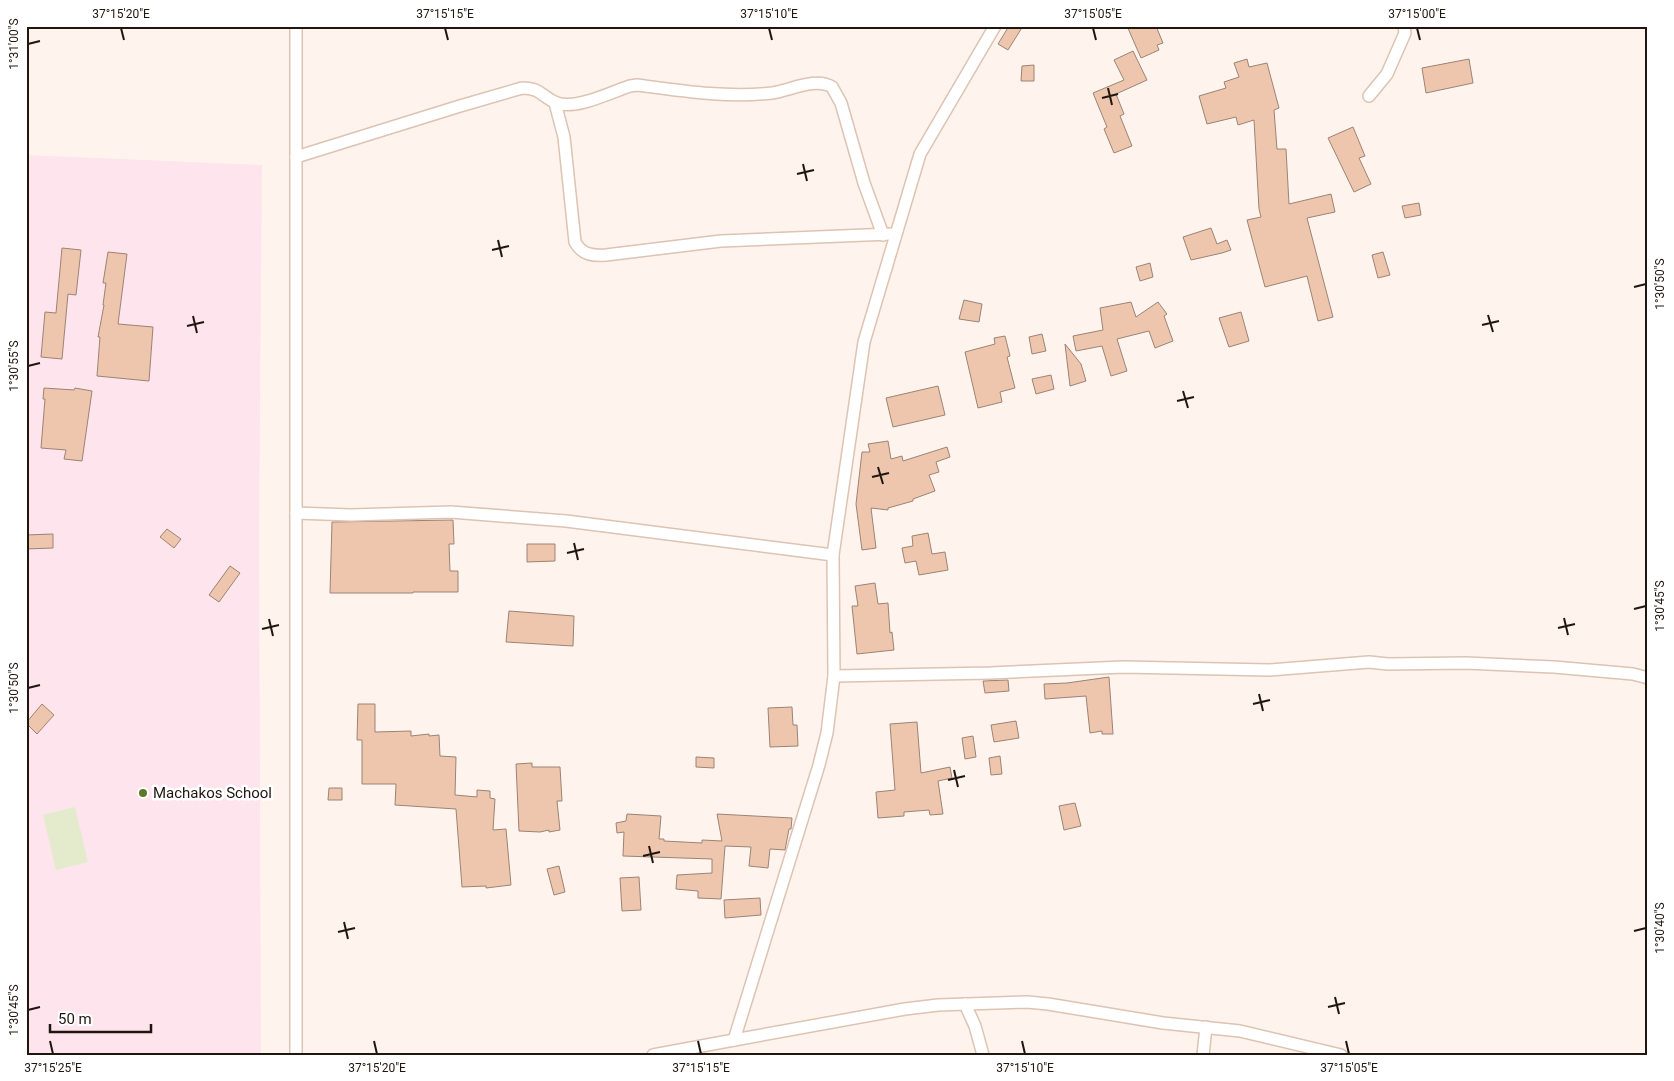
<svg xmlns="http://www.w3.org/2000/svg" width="1674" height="1081" font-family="Roboto,sans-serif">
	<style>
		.education { fill: #fee4ec }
		.green { fill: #e4ebcd }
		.building { fill: #edc6ad; stroke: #9c8374 }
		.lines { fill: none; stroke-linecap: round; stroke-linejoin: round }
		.minor-casing { stroke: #ddc3b2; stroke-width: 14 }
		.minor { stroke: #fff; stroke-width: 11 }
		.ticks { fill: none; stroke: #1f1610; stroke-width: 2 }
		.poi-dot { fill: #5d772a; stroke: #fff; stroke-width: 2 }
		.labels { text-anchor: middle; stroke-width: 5; stroke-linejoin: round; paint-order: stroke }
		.poi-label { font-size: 15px; fill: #1f1610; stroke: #fff; text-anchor: start }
		.neatline { fill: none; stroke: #1f1610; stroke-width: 2 }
		.ticks-label { font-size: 12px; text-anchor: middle; fill: #1f1610 }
	</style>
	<rect width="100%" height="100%" fill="#fff4ed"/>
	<path class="education" d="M 26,155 L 262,165 L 259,532 L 261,1055 L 26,1055 Z"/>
	<path class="green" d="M 75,807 L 88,862 L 56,870 L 43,815 Z"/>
	<g class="building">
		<path d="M 1009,26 L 1023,26 L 1008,50 L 998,44 Z"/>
		<path d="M 1127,26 L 1156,26 L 1163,43 L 1157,45 L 1159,50 L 1141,58 Z"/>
		<path d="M 1133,51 L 1147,80 L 1116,94 L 1124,114 L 1120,116 L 1132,146 L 1114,153 L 1104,129 L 1107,127 L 1093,93 L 1124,80 L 1114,60 Z"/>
		<path d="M 1247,59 L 1249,67 L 1267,63 L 1279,108 L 1274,110 L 1277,149 L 1286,149 L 1289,204 L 1331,194 L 1335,212 L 1307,218 L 1333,317 L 1318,321 L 1307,276 L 1265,287 L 1247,220 L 1261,217 L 1259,209 L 1254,120 L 1238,125 L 1236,117 L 1207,124 L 1199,96 L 1226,88 L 1224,82 L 1239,77 L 1234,63 Z"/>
		<path d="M 1469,59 L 1473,83 L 1426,93 L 1422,68 Z"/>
		<path d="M 1034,65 L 1034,81 L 1021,81 L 1022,66 Z"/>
		<path d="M 1353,127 L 1365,156 L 1359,158 L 1371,184 L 1354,192 L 1328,138 Z"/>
		<path d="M 1419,203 L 1421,215 L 1405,218 L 1402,206 Z"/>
		<path d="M 1211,228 L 1217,244 L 1227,240 L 1231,250 L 1222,253 L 1191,260 L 1183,237 Z"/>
		<path d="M 62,248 L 81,250 L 76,295 L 68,294 L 62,359 L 41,357 L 45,312 L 56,313 Z"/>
		<path d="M 108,252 L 127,254 L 118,324 L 153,327 L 149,381 L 97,376 L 100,337 L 98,337 L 104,305 L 103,305 L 106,283 L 103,283 Z"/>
		<path d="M 1383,252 L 1390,275 L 1378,278 L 1372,255 Z"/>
		<path d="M 1150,263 L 1153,277 L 1140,281 L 1136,267 Z"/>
		<path d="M 964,300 L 982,304 L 979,322 L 959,319 Z"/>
		<path d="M 1131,302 L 1136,317 L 1158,302 L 1167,314 L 1164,316 L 1173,341 L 1155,348 L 1149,331 L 1117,339 L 1127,371 L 1111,376 L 1102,346 L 1076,351 L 1073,336 L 1103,330 L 1100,308 Z"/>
		<path d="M 1241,312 L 1249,341 L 1229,347 L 1219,318 Z"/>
		<path d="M 1042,334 L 1046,351 L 1032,354 L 1029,337 Z"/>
		<path d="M 1005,336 L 1010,356 L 1007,357 L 1015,388 L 1000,392 L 1002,402 L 978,408 L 965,352 L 995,344 L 994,338 Z"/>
		<path d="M 1065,344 L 1081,364 L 1086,381 L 1070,386 Z"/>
		<path d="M 1051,375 L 1054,389 L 1036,394 L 1032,379 Z"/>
		<path d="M 938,386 L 945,415 L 893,427 L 886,398 Z"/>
		<path d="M 44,388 L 74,390 L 75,388 L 92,391 L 82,461 L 64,459 L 66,450 L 41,448 L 45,399 L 43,399 Z"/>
		<path d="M 888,441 L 891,459 L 902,456 L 903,461 L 947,447 L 950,457 L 936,462 L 939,472 L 929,475 L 935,491 L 913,499 L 913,501 L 888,508 L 888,510 L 871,508 L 876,548 L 862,550 L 856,504 L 862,452 L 870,452 L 868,444 Z"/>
		<path d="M 453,520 L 454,544 L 449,544 L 450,571 L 458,571 L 458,592 L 413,592 L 413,593 L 330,593 L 332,522 Z"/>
		<path d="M 167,529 L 181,539 L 174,548 L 160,537 Z"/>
		<path d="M 928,533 L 932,554 L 945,552 L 948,570 L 919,575 L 916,561 L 905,563 L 902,548 L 913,546 L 912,536 Z"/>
		<path d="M 53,534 L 53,548 L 26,549 L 26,535 Z"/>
		<path d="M 527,544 L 555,544 L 555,561 L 527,562 Z"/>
		<path d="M 230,566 L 240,573 L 219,602 L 209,595 Z"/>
		<path d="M 875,583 L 878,604 L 888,603 L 890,633 L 892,632 L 894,650 L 857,654 L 852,606 L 858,606 L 855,586 Z"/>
		<path d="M 509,611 L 574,616 L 573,646 L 506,642 Z"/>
		<path d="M 1109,677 L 1113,734 L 1102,734 L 1102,731 L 1090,733 L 1086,696 L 1045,699 L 1044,684 L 1067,683 Z"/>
		<path d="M 1008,680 L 1009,691 L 985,693 L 983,681 Z"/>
		<path d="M 42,704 L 54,715 L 37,734 L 26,723 Z"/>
		<path d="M 358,704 L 375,704 L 375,732 L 411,731 L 411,736 L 429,734 L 429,736 L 439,735 L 440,756 L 456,757 L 455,795 L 477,797 L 477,790 L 490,791 L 490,798 L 495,799 L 493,830 L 506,829 L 511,885 L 486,888 L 486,886 L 462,887 L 456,809 L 395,805 L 396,784 L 362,784 L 362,740 L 357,740 Z"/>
		<path d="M 792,707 L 793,725 L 797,725 L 798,746 L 770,747 L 768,708 Z"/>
		<path d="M 1016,721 L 1019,738 L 994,742 L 991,725 Z"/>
		<path d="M 917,722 L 921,773 L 950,767 L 952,778 L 938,781 L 943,814 L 930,815 L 929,810 L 904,812 L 904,816 L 878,818 L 876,792 L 895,790 L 890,724 Z"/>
		<path d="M 973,736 L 976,757 L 965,759 L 962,738 Z"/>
		<path d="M 1000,756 L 1002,774 L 991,775 L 989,758 Z"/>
		<path d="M 696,757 L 714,758 L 714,768 L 696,767 Z"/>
		<path d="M 532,763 L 532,767 L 560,767 L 562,801 L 557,801 L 560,830 L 549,832 L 549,830 L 540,832 L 519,831 L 516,764 Z"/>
		<path d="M 329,788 L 342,788 L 342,800 L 328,800 Z"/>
		<path d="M 1075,803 L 1081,826 L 1064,830 L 1059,806 Z"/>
		<path d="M 627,814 L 661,816 L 659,839 L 664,839 L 664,841 L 702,843 L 702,840 L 722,841 L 717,814 L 792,818 L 791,829 L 789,829 L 785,850 L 770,849 L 768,868 L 749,866 L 751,847 L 725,846 L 721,899 L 698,898 L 698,891 L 676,889 L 677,875 L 712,873 L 712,859 L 623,856 L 624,832 L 617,833 L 616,823 L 626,821 Z"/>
		<path d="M 559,866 L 565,892 L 554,895 L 547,869 Z"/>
		<path d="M 639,877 L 641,910 L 622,911 L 620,878 Z"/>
		<path d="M 760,898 L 761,915 L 725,918 L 724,900 Z"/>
	</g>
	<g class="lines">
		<defs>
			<g id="minor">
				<path d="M 296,26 L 296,1055"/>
				<path d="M 1369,96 L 1387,74 L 1405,33 L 1404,26"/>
				<path d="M 555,103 L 564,137 L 575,242 C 582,255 593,256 606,255 L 721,241 L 890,234"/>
				<path d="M 296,157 L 460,106 L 522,88 C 542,88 541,97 557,103 C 576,110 611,92 630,86 L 637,85 C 682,91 727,98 772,93 C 791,90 816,77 832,87 L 841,103 L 864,183 L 883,235"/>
				<path d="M 296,513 L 351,515 L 451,512 L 566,521 L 833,555"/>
				<path d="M 834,676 L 991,673 L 1123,667 L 1269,670 L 1369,662 L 1388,664 L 1466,663 L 1554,667 L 1633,674 L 1648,678"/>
				<path d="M 965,1004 L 975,1026 L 983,1055"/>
				<path d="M 734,1040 L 905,1009 L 938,1005 L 1027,1002 L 1048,1004 L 1163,1023 L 1240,1031 L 1341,1055"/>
				<path d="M 653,1055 L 734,1040 L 819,765 L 827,733 L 834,676 L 833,555 L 864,342 L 920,154 L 995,26"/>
				<path d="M 1203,1055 L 1206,1027"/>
			</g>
		</defs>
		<use href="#minor" class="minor-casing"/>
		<use href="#minor" class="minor"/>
	</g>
	<path class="ticks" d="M 121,28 L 124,40M 445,28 L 448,40M 769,28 L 772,40M 1093,28 L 1096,40M 1417,28 L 1420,40M 28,44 L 40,41M 1108,88 L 1112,105M 1102,98 L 1118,94M 803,164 L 807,181M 797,174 L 814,170M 498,240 L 502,257M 492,250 L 509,246M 1634,287 L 1646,284M 1488,315 L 1493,332M 193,316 L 197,333M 1482,325 L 1499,321M 187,326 L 204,322M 28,366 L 40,363M 1183,391 L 1188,408M 1177,401 L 1194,397M 878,467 L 883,484M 872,477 L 889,473M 574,543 L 578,560M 567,553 L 584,549M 1634,609 L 1646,606M 1564,618 L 1568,635M 269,619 L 273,636M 1558,628 L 1575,624M 262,629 L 279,625M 28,688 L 40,685M 1259,694 L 1263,711M 1253,704 L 1270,700M 954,770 L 958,787M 948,780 L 965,776M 649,846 L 653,863M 643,856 L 660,852M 344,922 L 348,939M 1634,931 L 1646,928M 338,932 L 355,928M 1335,997 L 1339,1014M 1328,1007 L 1345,1003M 28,1010 L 40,1007M 50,1041 L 53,1054M 374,1041 L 377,1054M 698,1041 L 701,1054M 1022,1041 L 1025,1054M 1346,1041 L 1349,1054"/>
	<circle class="poi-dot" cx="143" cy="793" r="5"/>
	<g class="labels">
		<g class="poi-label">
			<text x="153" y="798">Machakos School</text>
		</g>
	</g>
	<rect width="1674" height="1081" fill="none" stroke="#ffffff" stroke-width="55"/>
	<path d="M50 1024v8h101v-8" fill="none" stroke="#1f1610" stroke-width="2.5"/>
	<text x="58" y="1024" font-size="15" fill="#1f1610" stroke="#ffffff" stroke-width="4" paint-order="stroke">50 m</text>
	<rect x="28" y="28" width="1618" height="1026" class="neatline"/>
	<g class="ticks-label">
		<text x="121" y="18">37°15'20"E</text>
		<text x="445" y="18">37°15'15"E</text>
		<text x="769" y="18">37°15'10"E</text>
		<text x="1093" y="18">37°15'05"E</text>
		<text x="1417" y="18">37°15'00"E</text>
		<text transform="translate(14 44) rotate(-90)" y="4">1°31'00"S</text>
		<text transform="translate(1660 284) rotate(-90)" y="4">1°30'50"S</text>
		<text transform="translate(14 366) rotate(-90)" y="4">1°30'55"S</text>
		<text transform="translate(1660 606) rotate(-90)" y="4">1°30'45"S</text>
		<text transform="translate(14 688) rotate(-90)" y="4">1°30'50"S</text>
		<text transform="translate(1660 928) rotate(-90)" y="4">1°30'40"S</text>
		<text transform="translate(14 1010) rotate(-90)" y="4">1°30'45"S</text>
		<text x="53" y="1072">37°15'25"E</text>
		<text x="377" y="1072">37°15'20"E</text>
		<text x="701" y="1072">37°15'15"E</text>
		<text x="1025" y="1072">37°15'10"E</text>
		<text x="1349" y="1072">37°15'05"E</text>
	</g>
</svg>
